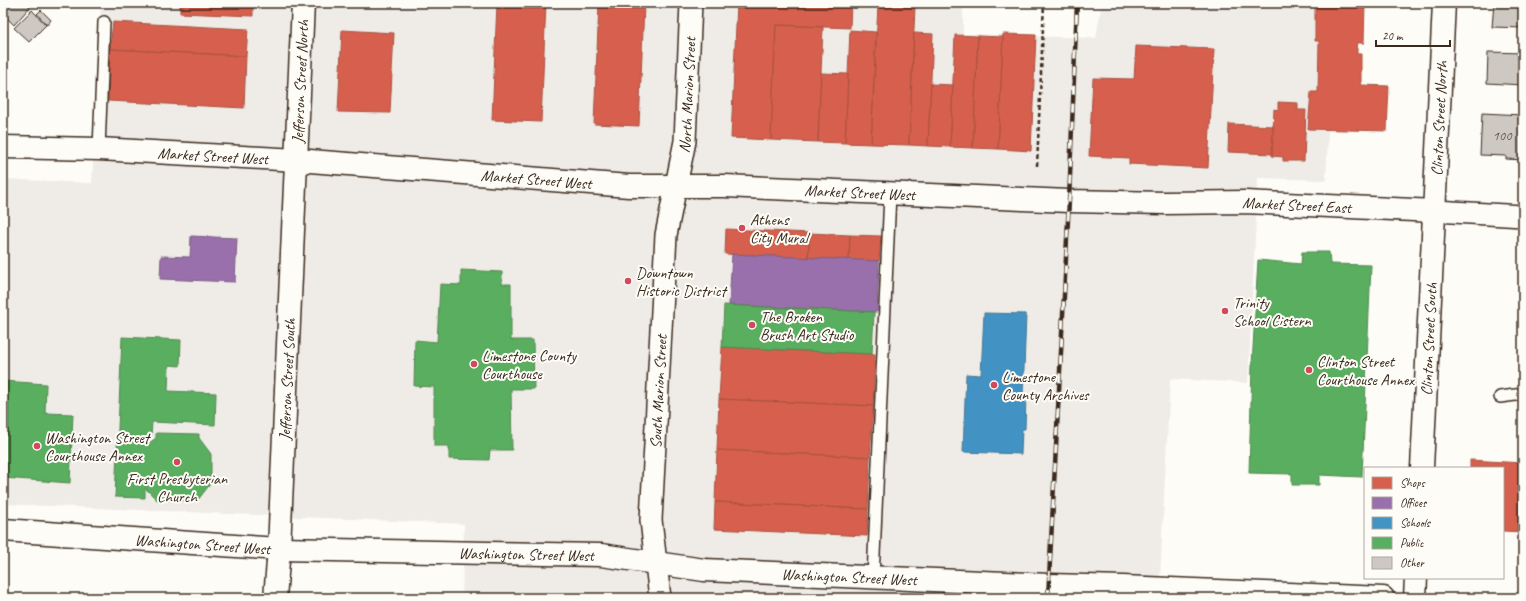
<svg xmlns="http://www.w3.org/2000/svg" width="1526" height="601" font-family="Caveat,sans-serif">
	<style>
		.built { fill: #efece7 }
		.shops { fill: #d6604d; stroke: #a8503f }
		.offices { fill: #9970ab; stroke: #7d5b81 }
		.schools { fill: #4393c3; stroke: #417492 }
		.public { fill: #5aae61; stroke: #51864d }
		.building { fill: #cdc8c2; stroke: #3b2a1e }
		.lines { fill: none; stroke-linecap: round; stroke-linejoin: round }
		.service-casing { stroke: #3b2a1e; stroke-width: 14 }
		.minor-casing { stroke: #3b2a1e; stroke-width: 24 }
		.tertiary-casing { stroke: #3b2a1e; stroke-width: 25 }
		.secondary-casing { stroke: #3b2a1e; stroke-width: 25 }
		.path { stroke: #3b2a1e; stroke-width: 2.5; stroke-dasharray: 4 3; stroke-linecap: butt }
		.service { stroke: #fdfcf7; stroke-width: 11 }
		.minor { stroke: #fdfcf7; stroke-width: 21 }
		.tertiary { stroke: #fdfcf7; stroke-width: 22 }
		.secondary { stroke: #fdfcf7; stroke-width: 22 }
		.rail-casing { stroke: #3b2a1e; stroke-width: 4.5 }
		.rail { stroke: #fdfcf7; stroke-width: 3; stroke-dasharray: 9; stroke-linecap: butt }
		.poi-dot { fill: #d1495b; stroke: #fdfcf7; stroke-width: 1.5 }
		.labels { text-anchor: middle; stroke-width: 4; stroke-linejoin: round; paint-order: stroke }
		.number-label { font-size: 14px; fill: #605247 }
		.street-label { font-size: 16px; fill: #3b2a1e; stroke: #fdfcf7 }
		.poi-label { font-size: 16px; fill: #3b2a1e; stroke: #fdfcf7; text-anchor: start }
	</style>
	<rect width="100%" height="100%" fill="#fdfcf7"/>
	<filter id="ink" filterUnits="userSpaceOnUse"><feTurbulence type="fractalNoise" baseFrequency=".025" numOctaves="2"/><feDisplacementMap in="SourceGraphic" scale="8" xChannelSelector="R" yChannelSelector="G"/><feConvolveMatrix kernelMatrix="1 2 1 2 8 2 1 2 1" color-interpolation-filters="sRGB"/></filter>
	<g filter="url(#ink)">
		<path class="built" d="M 101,3 L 963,3 L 963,34 L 1096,38 L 1101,7 L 1146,9 L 1154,3 L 1334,3 L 1326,180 L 1258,178 L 1248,383 L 1170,379 L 1159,598 L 462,598 L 464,524 L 3,504 L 3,179 L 92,183 Z"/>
		<g class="shops">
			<path d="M 180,3 L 258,3 L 253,3 L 253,16 L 180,13 Z"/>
			<path d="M 497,3 L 546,3 L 541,122 L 492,120 Z"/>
			<path d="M 599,3 L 644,5 L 639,126 L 594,124 Z"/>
			<path d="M 737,3 L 851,3 L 850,28 L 776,25 L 771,140 L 731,138 Z"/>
			<path d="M 1315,3 L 1365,3 L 1364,43 L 1357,43 L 1357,54 L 1361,54 L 1361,85 L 1389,86 L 1387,131 L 1308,129 L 1311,92 L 1318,92 L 1319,41 L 1315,41 Z"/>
			<path d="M 878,5 L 915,6 L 909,145 L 871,144 Z"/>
			<path d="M 113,22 L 248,29 L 246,56 L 110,49 Z"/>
			<path d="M 776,25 L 823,27 L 818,142 L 771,140 Z"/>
			<path d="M 342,30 L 394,33 L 390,113 L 338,112 Z"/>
			<path d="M 850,30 L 876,32 L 871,144 L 845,143 Z"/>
			<path d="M 914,33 L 933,34 L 928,146 L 909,145 Z"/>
			<path d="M 1003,34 L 1036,35 L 1031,151 L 998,149 Z"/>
			<path d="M 955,35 L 978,36 L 973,148 L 950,147 Z"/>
			<path d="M 978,36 L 1003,37 L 998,149 L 973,148 Z"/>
			<path d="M 1136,46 L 1214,49 L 1208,168 L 1129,164 L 1129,158 L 1089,156 L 1093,78 L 1134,79 Z"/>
			<path d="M 110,49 L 246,56 L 244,108 L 108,101 Z"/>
			<path d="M 821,73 L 848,74 L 845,143 L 818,142 Z"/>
			<path d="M 931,84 L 953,85 L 950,147 L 928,146 Z"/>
			<path d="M 1278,102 L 1298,103 L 1298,110 L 1306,110 L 1304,161 L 1283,161 L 1283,157 L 1272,156 L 1274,109 L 1278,110 Z"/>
			<path d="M 1229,124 L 1273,126 L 1272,154 L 1228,152 Z"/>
			<path d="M 726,229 L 810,233 L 808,258 L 725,254 Z"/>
			<path d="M 810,233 L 850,235 L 849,260 L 808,258 Z"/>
			<path d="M 850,235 L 881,236 L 879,261 L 849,260 Z"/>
			<path d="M 722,347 L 875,354 L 873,406 L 719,399 Z"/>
			<path d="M 719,399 L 873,406 L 870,457 L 717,450 Z"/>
			<path d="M 717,450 L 870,457 L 868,509 L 715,502 Z"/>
			<path d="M 1470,460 L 1523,463 L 1523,532 L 1503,531 L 1503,468 L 1470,468 Z"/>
			<path d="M 715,502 L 868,509 L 867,536 L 714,529 Z"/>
		</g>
		<g class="offices">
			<path d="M 191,236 L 237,238 L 235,282 L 160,279 L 161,256 L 190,257 Z"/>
			<path d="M 732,254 L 879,261 L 877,312 L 729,305 Z"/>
		</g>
		<path class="schools" d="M 984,313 L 1026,314 L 1023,396 L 1026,396 L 1025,429 L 1022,429 L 1021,454 L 963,452 L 966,374 L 981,375 Z"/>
		<g class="public">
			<path d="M 1302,252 L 1329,252 L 1330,264 L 1371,265 L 1362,477 L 1319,475 L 1319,485 L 1292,485 L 1292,474 L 1249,473 L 1252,365 L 1258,260 L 1301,264 Z"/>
			<path d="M 461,270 L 502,272 L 502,284 L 511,284 L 511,340 L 533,340 L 534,389 L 511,389 L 512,450 L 490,450 L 489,460 L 449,459 L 449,446 L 434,446 L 434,387 L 414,386 L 415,340 L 437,342 L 440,284 L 461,285 Z"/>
			<path d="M 724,305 L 874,312 L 872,354 L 722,347 Z"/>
			<path d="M 122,337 L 181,340 L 180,366 L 169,365 L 168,391 L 216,393 L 215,425 L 152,422 L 151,437 L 148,437 L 148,444 L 156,438 L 156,433 L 199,434 L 199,438 L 211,454 L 211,483 L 197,501 L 157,500 L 145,488 L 145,498 L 115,497 Z"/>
			<path d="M 3,381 L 46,384 L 45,413 L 73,414 L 70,483 L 3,478 Z"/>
		</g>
		<g class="building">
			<path d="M 3,3 L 26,3 L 30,7 L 14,25 L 3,14 Z"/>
			<path d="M 1494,3 L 1523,3 L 1523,28 L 1492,27 Z"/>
			<path d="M 32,10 L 46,25 L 29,42 L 14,28 Z"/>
			<path d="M 41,10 L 51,20 L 47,25 L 37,14 Z"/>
			<path d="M 1488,52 L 1523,53 L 1523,85 L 1487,83 Z"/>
			<path d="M 1482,113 L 1523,115 L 1523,160 L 1506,159 L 1506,156 L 1480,155 Z"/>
		</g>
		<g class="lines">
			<defs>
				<g id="service">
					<path d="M 99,149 L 104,22"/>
					<path d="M 1500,397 L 1523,394"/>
					<path d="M 873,578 L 890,194"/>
				</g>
				<g id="minor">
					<path d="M 1435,211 L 1523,216"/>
					<path id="s1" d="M 660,598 L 651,520 L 666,235 L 685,141 L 691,3"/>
				</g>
				<g id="tertiary">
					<path id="s2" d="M 297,160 L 629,186 L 725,186 L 1069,201 L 1165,203 L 1245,202 L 1435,211"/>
					<path id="s3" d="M 1422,468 L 1444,3"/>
					<path id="s4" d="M 3,530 L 279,549 L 601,555 L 704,570 L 1049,585 L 1123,587 L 1383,598"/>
					<path d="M 1415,598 L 1416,578"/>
				</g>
				<g id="secondary">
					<path id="s5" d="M 3,147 L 99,149 L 297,160"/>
					<path id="s6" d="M 275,598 L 279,549 L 303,3"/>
				</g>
			</defs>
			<use href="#service" class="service-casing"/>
			<use href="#minor" class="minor-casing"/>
			<use href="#tertiary" class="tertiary-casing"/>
			<use href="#secondary" class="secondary-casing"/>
			<path class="path" d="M 1037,166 L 1044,3"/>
			<use href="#service" class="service"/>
			<use href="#minor" class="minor"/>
			<use href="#tertiary" class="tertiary"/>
			<use href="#secondary" class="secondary"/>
			<defs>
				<path id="rail" d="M 1048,598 L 1069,201 L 1077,3"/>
			</defs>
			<use href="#rail" class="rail-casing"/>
			<use href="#rail" class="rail"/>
		</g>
	</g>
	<g class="poi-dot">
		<circle cx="742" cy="228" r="4"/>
		<circle cx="628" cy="281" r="4"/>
		<circle cx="1225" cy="311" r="4"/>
		<circle cx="752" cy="325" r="4"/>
		<circle cx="474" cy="364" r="4"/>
		<circle cx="1309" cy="370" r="4"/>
		<circle cx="994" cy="385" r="4"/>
		<circle cx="37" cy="446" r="4"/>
		<circle cx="177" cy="462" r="4"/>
	</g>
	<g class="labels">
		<g class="number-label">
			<text x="1502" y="140">100</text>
		</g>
		<g class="street-label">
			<text dy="6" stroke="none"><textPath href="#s6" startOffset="517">Jefferson Street North</textPath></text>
			<text dy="6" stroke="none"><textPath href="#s1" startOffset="506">North Marion Street</textPath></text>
			<text dy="6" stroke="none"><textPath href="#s3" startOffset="350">Clinton Street North</textPath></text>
			<text dy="6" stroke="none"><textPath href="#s5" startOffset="210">Market Street West</textPath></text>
			<text dy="6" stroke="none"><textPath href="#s2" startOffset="240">Market Street West</textPath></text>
			<text dy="6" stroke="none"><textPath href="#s2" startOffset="564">Market Street West</textPath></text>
			<text dy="6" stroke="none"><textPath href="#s2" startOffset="1001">Market Street East</textPath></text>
			<text dy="6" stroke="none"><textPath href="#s3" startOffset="129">Clinton Street South</textPath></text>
			<text dy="6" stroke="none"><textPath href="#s6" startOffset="219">Jefferson Street South</textPath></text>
			<text dy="6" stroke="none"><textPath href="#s1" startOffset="207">South Marion Street</textPath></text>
			<text dy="6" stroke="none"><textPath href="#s4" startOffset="200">Washington Street West</textPath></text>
			<text dy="6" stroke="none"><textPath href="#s4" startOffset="524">Washington Street West</textPath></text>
			<text dy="6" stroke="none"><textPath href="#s4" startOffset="848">Washington Street West</textPath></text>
		</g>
		<g class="poi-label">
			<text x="750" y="225">Athens<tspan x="750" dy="18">City Mural</tspan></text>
			<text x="636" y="278">Downtown<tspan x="636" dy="18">Historic District</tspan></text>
			<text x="1233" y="308">Trinity<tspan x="1233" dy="18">School Cistern</tspan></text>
			<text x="760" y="322">The Broken<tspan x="760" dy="18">Brush Art Studio</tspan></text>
			<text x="482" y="361">Limestone County<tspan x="482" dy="18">Courthouse</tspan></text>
			<text x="1317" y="367">Clinton Street<tspan x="1317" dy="18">Courthouse Annex</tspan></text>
			<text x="1002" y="382">Limestone<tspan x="1002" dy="18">County Archives</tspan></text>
			<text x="45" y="443">Washington Street<tspan x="45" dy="18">Courthouse Annex</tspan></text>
			<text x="177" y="484" text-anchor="middle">First Presbyterian<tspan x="177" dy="18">Church</tspan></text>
		</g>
	</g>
	<rect width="1526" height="601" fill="none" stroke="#fdfcf7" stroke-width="16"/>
	<rect x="8" y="8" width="1510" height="585" fill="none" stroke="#3b2a1e" stroke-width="1.5" filter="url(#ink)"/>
	<rect x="1364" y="467" width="140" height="112" fill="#fdfcf7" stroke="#afa8a0"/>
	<rect x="1372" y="477" width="20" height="12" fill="#d6604d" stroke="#afa8a0"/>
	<text x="1400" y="487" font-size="12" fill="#3b2a1e">Shops</text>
	<rect x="1372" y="497" width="20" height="12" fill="#9970ab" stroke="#afa8a0"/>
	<text x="1400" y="507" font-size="12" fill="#3b2a1e">Offices</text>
	<rect x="1372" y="517" width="20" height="12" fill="#4393c3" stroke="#afa8a0"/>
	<text x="1400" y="527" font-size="12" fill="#3b2a1e">Schools</text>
	<rect x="1372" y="537" width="20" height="12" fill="#5aae61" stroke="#afa8a0"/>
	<text x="1400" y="547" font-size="12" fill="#3b2a1e">Public</text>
	<rect x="1372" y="557" width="20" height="12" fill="#cdc8c2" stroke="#afa8a0"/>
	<text x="1400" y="567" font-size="12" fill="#3b2a1e">Other</text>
	<path d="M1376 40v6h74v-6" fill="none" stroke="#3b2a1e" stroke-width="2"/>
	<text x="1382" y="40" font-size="12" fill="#3b2a1e" stroke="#fdfcf7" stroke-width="3" paint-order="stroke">20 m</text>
</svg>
